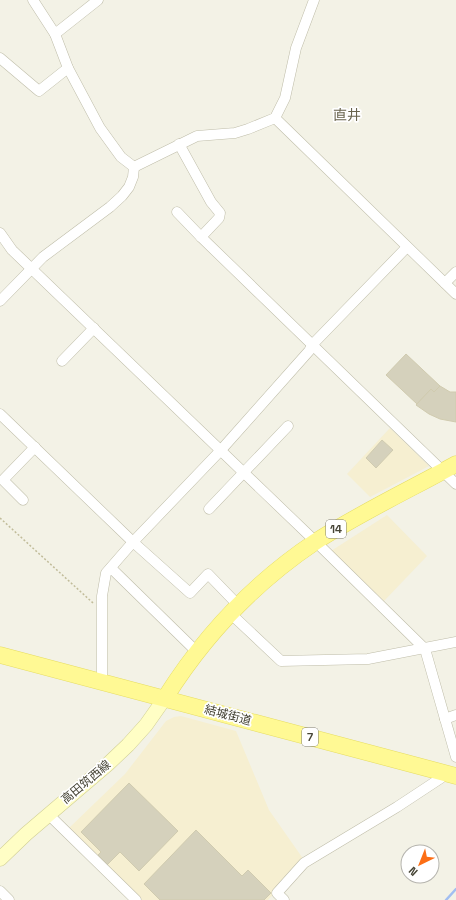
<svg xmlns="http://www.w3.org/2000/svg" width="456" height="900" font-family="'Space Grotesk','Noto Sans JP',sans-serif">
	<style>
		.commercial { fill: #f6efd1 }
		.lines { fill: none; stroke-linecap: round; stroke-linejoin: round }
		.stream { stroke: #a2bef1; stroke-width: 2.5 }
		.building { fill: #d5d1bc; stroke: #d0cbaf }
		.minor-casing { stroke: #bfbda9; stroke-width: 11 }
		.secondary-casing { stroke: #d1cf94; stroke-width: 15 }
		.primary-casing { stroke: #e5dc63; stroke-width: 17 }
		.path { stroke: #c1bc9a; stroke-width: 1.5; stroke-dasharray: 2 2; stroke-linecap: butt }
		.minor { stroke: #fff; stroke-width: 10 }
		.secondary { stroke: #fffec5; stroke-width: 14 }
		.primary { stroke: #fff994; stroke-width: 16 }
		.labels { text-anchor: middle; stroke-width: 3.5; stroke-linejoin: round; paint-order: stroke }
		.shield { fill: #fff; stroke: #7e7c72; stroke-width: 1 }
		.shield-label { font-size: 11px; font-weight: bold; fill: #464435 }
		.street-label { font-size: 12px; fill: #464435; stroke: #fff }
		.quarter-label { font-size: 14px; fill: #69644d; stroke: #fff }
	</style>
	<rect width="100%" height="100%" fill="#f3f2e6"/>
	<g class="commercial">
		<path d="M 390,428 L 429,466 L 370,497 L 347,474 Z"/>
		<path d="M 387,515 L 427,556 L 384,601 L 331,551 Z"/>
		<path d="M 181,716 L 236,731 L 269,810 L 304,860 L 268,900 L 142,900 L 69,828 L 125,774 L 166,721 L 174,717 Z"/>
	</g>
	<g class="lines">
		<path class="stream" d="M 446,900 L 456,889"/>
	</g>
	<g class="building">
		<path d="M 406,354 L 440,386 L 434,392 L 431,389 L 417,404 L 386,375 Z"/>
		<path d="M 440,386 L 450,392 L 456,392 L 456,422 L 440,419 L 429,414 L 416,405 L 431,389 L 434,392 Z"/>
		<path d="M 382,440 L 393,450 L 376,468 L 366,458 Z"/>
		<path d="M 129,783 L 178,831 L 139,871 L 120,852 L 107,865 L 98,855 L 101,852 L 81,832 Z"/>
		<path d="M 196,830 L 242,876 L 248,870 L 271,893 L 264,900 L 160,900 L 144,884 Z"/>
	</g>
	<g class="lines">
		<defs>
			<g id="minor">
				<path d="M 33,0 L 55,34 L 68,68 L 100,128 L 121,157 L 134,167"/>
				<path d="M 55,34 L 98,0"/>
				<path d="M 0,58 L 39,91 L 68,68"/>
				<path d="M 275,118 L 456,294"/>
				<path d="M 179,144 L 211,202 L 220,213 L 219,218 L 201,237"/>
				<path d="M 134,167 L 197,136 L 235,133 L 248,129 L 275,118 L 285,98 L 296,48 L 314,0"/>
				<path d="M 177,212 L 201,237 L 456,484"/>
				<path d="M 0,233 L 12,250 L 316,542 L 425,649 L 456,757"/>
				<path d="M 445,283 L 456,272"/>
				<path d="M 0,301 L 43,257 L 110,207 L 122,196 L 129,187 L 133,177 L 134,167"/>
				<path d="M 62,361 L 94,328"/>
				<path d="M 0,414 L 133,542 L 190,593 L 208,574 L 238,605"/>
				<path d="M 23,500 L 3,480 L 35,447"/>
				<path d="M 209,509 L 288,426"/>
				<path d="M 111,568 L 197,652"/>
				<path d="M 230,613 L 281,661 L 368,659 L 456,642"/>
				<path d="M 102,681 L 102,596 L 106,573 L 133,542 L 221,450 L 309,351 L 313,344 L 407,247"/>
				<path d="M 445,719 L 456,715"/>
				<path d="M 48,814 L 136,900"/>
				<path d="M 0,891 L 9,900"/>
				<path d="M 284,900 L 277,893 L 304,863 L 397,807 L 441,778 L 443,772"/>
			</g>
			<path id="secondary" d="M 0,859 L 26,834 L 108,764 L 128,745 L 146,725 L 165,698"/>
			<g id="primary">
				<path d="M 0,655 L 456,776"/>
				<path d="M 165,698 C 204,636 254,583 315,542 C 360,513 409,490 456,464"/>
			</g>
		</defs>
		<use href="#minor" class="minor-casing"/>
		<use href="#secondary" class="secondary-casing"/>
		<use href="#primary" class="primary-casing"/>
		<path class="path" d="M 0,518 L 93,603"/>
		<use href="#minor" class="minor"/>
		<use href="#secondary" class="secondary"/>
		<use href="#primary" class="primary"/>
	</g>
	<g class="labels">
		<g class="shield">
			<rect x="326" y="520" width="20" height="18" rx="3"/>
			<rect x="302" y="728" width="16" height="18" rx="3"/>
		</g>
		<g class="shield-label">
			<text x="336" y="533">14</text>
			<text x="310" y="741">7</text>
		</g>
		<g class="street-label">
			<text transform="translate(228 715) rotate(15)" y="4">結城街道</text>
			<text transform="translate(86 782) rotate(-40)" y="4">高田筑西線</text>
		</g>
		<g class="quarter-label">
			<text x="347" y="120">直井</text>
		</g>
	</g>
	<g transform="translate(420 864) rotate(223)"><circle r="19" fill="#ffffff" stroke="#b5b4ae"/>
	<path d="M0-3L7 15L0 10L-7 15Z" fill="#fc6e15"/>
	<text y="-6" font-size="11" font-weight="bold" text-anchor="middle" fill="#464435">N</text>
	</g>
</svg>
